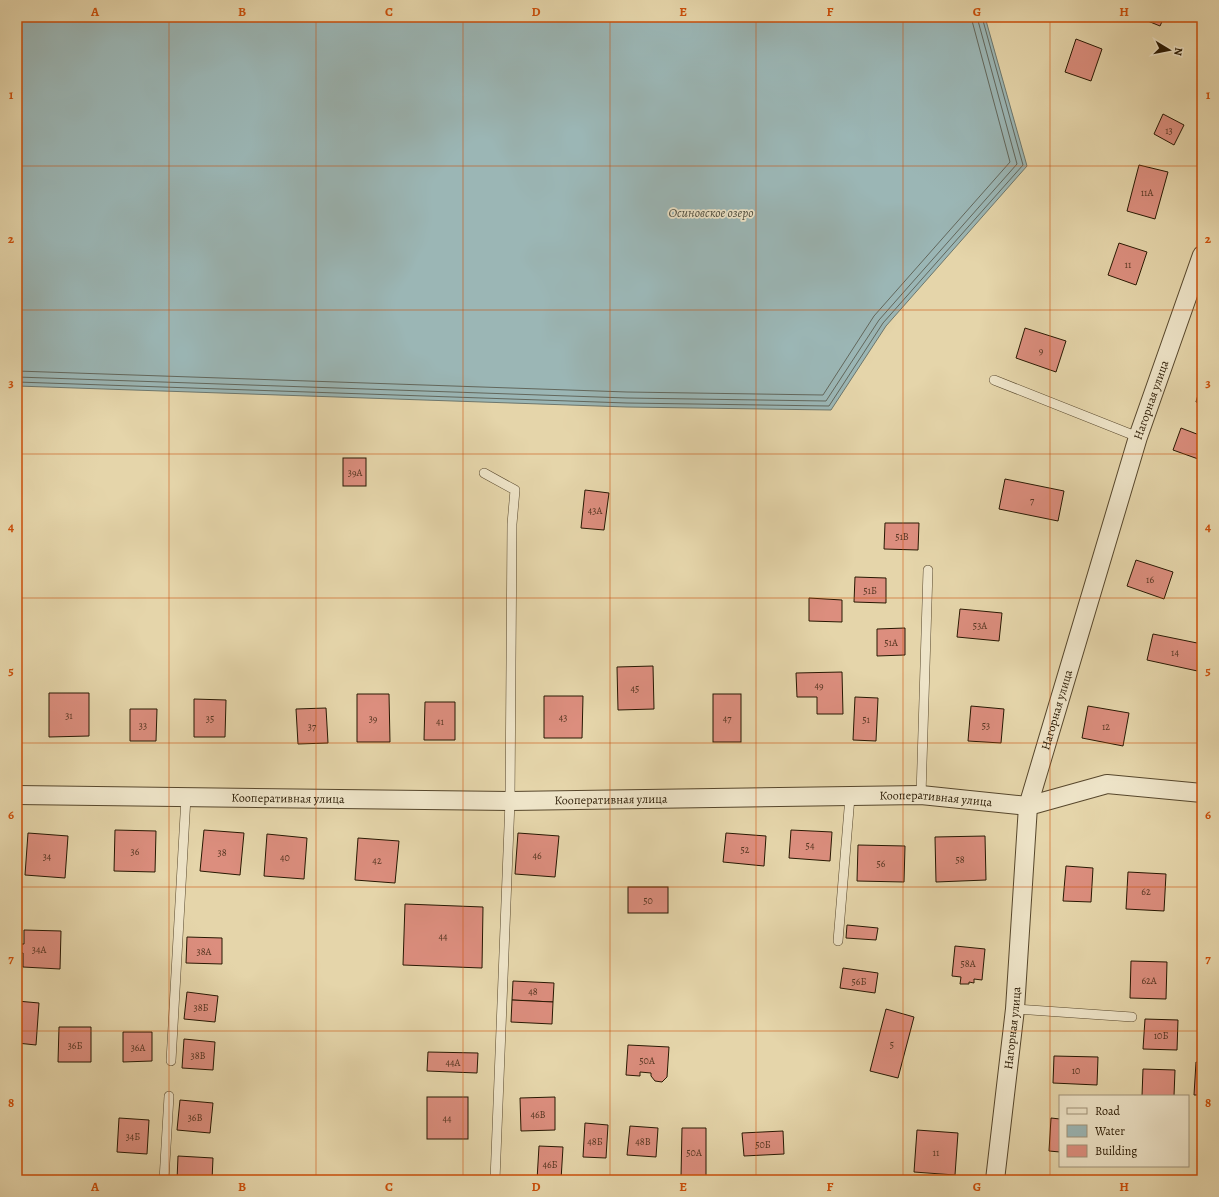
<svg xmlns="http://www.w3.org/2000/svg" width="1219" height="1197" font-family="Alegreya,serif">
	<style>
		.water { fill: #9bb6b5; stroke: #6d776d }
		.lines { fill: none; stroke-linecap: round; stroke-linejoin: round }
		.shore { stroke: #62675c; stroke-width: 1 }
		.building { fill: #dc8e7e; stroke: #281802 }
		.lane-casing { stroke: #57472c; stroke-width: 10 }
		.street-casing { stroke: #57472c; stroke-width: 20 }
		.lane { stroke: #eee4c8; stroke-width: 9 }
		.street { stroke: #eee4c8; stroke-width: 18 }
		.grid { fill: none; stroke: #cb4f0a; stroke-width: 1; stroke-opacity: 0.55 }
		.labels { text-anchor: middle; stroke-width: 3.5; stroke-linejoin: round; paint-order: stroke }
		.number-label { font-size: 10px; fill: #553621 }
		.street-label { font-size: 12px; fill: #281802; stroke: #eee4c8 }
		.water-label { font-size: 13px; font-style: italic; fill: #504f41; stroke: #eee4c8 }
		.neatline { fill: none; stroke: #cb4f0a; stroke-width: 1.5 }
		.grid-label { font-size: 13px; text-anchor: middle; font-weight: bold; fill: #cb4f0a }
	</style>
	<rect width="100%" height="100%" fill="#e5d5aa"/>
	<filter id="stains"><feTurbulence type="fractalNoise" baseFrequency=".005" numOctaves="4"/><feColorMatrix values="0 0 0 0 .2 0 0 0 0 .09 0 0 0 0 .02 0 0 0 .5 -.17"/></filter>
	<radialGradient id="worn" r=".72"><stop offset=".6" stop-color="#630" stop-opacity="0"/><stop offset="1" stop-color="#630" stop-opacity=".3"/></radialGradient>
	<path class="water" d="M 17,17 L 985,17 L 1027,166 L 886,326 L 831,410 L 627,407 L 17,386 Z"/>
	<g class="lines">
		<g class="shore">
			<path d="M 17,371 L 627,392 L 823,395 L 874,316 L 1010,162 L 971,17"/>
			<path d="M 17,377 L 627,398 L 826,401 L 879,320 L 1017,164 L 977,17"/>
			<path d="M 17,382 L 627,403 L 829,406 L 883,323 L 1023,165 L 982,17"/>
		</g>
	</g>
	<g class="building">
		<path d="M 1138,17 L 1164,17 L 1160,26 Z"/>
		<path d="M 1076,39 L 1102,49 L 1091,81 L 1065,72 Z"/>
		<path d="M 1163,114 L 1184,125 L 1174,145 L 1154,134 Z"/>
		<path d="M 1139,165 L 1168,172 L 1155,219 L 1127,211 Z"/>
		<path d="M 1119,243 L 1147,252 L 1136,285 L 1108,275 Z"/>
		<path d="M 1025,328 L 1066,341 L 1056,372 L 1016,358 Z"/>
		<path d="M 1202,380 L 1202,403 L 1196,402 Z"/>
		<path d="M 1181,428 L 1202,436 L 1202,457 L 1201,460 L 1173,450 Z"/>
		<rect x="343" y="458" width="23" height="28"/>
		<path d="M 1005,479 L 1064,491 L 1058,521 L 999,509 Z"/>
		<path d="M 585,490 L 609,493 L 604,530 L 581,528 Z"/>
		<path d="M 885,523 L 919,523 L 918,550 L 884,549 Z"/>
		<path d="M 1136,560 L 1173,572 L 1164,599 L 1127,586 Z"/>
		<path d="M 855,577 L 886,578 L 886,603 L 854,602 Z"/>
		<path d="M 809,598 L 842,600 L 842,622 L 809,621 Z"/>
		<path d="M 960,609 L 1002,613 L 999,641 L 957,637 Z"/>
		<path d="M 905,628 L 905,655 L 877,656 L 877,629 Z"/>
		<path d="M 1153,634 L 1202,644 L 1202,672 L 1147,660 Z"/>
		<path d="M 653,666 L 654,709 L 618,710 L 617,667 Z"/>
		<path d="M 842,672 L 843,714 L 817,714 L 817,697 L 797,697 L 796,673 Z"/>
		<path d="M 49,693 L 89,693 L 89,736 L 49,737 Z"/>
		<path d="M 357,694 L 389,694 L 390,742 L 357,742 Z"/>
		<rect x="713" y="694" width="28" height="48"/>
		<path d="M 544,696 L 583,696 L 582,738 L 544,738 Z"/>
		<path d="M 855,697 L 878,698 L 876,741 L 853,740 Z"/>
		<path d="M 194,699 L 226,700 L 225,737 L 194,737 Z"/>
		<path d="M 425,702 L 455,702 L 455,740 L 424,740 Z"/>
		<path d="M 971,706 L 1004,709 L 1001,743 L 968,741 Z"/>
		<path d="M 1088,706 L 1129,713 L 1123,746 L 1082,738 Z"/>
		<path d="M 326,708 L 328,743 L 298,744 L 296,709 Z"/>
		<path d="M 130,709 L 157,709 L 156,741 L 130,741 Z"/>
		<path d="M 115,830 L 156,831 L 155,872 L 114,871 Z"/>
		<path d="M 204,830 L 244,833 L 240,875 L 200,871 Z"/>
		<path d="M 791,830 L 832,832 L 830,861 L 789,858 Z"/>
		<path d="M 28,833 L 68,836 L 65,878 L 25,875 Z"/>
		<path d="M 518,833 L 559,836 L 555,877 L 515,874 Z"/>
		<path d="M 726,833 L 766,836 L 764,866 L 723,862 Z"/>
		<path d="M 267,834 L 307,838 L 304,879 L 264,876 Z"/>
		<path d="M 985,836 L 986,880 L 936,882 L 935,837 Z"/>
		<path d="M 358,838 L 399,841 L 395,883 L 355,880 Z"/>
		<path d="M 858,845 L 905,846 L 904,882 L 857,881 Z"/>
		<path d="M 1066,866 L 1093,868 L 1091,902 L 1063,901 Z"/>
		<path d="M 1128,872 L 1166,874 L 1164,911 L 1126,909 Z"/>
		<rect x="628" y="887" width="40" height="26"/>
		<path d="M 405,904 L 483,907 L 482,968 L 403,965 Z"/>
		<path d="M 847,925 L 878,928 L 876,940 L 846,938 Z"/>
		<path d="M 24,930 L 61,931 L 60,969 L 23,967 L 23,953 L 17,953 L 17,944 L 24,944 Z"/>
		<path d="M 187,937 L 222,938 L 222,964 L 186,963 Z"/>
		<path d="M 955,946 L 985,949 L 982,980 L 974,979 L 974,983 L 969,982 L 969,984 L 960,984 L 961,977 L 952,976 Z"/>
		<path d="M 1131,961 L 1167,962 L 1166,999 L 1130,998 Z"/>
		<path d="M 843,968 L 878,973 L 875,993 L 840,988 Z"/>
		<path d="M 513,981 L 554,983 L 553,1002 L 512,1000 Z"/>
		<path d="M 187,992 L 218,996 L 215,1022 L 184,1019 Z"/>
		<path d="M 512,1000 L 553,1002 L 552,1024 L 511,1022 Z"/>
		<path d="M 17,1001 L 39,1003 L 36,1045 L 17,1043 Z"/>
		<path d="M 886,1009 L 914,1017 L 898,1078 L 870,1071 Z"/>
		<path d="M 1145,1019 L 1178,1020 L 1177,1050 L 1143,1049 Z"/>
		<path d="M 59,1027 L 91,1027 L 91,1062 L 58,1062 Z"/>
		<path d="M 123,1032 L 152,1032 L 152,1061 L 123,1062 Z"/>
		<path d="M 184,1039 L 215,1042 L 213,1070 L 182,1068 Z"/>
		<path d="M 628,1045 L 669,1047 L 667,1077 L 662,1082 L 655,1081 L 651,1076 L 651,1073 L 640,1072 L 640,1076 L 626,1075 Z"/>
		<path d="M 428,1052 L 478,1053 L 477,1073 L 427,1071 Z"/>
		<path d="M 1054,1056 L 1098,1057 L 1097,1085 L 1053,1083 Z"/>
		<path d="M 1196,1062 L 1202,1063 L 1202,1095 L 1194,1095 Z"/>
		<path d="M 1143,1069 L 1175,1070 L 1174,1096 L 1142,1096 Z"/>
		<rect x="427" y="1097" width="41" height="42"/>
		<path d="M 555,1097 L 555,1130 L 521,1131 L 520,1098 Z"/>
		<path d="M 180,1100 L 213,1103 L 210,1133 L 177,1130 Z"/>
		<path d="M 119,1118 L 149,1120 L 147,1154 L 117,1152 Z"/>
		<path d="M 1051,1118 L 1060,1119 L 1060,1152 L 1049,1151 Z"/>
		<path d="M 585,1123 L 608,1125 L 606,1158 L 583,1157 Z"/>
		<path d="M 630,1126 L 658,1128 L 656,1157 L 627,1155 Z"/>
		<path d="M 682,1128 L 706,1128 L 706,1177 L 681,1177 Z"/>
		<path d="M 917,1130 L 958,1133 L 955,1175 L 914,1172 Z"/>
		<path d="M 783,1131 L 784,1154 L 744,1156 L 742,1133 Z"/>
		<path d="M 539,1146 L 563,1147 L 561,1180 L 537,1180 Z"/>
		<path d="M 1200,1146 L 1202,1146 L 1202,1177 L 1199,1177 Z"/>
		<path d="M 178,1156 L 213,1158 L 212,1180 L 177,1180 Z"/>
	</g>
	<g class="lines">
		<defs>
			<g id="lane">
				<path d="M 994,380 L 1138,437"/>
				<path d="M 484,473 L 515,490 L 512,524 L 510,801 L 495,1180"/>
				<path d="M 921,795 L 928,570"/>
				<path d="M 838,941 L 850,797"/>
				<path d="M 1015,1009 L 1132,1017"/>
				<path d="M 171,1061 L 186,797"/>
				<path d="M 164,1180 L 169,1096"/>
			</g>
			<g id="street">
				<path id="s1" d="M 17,795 L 510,801 L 921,795 L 1028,806 L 1107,784 L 1202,793"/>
				<path id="s2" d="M 995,1180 L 1015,1009 L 1028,806 L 1138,437 L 1202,255"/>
			</g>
		</defs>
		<use href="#lane" class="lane-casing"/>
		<use href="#street" class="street-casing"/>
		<use href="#lane" class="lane"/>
		<use href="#street" class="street"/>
	</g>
	<path class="grid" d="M 169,17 L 169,1180M 316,17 L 316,1180M 463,17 L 463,1180M 610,17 L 610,1180M 756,17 L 756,1180M 903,17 L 903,1180M 1050,17 L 1050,1180M 17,166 L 1202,166M 17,310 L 1202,310M 17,454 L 1202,454M 17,598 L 1202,598M 17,743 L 1202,743M 17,887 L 1202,887M 17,1031 L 1202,1031"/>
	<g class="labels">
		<g class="number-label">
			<text x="1169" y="134">13</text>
			<text x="1147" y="196">11А</text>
			<text x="1128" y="268">11</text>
			<text x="1041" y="354">9</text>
			<text x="355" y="476">39А</text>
			<text x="1032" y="504">7</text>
			<text x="595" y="514">43А</text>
			<text x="902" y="540">51В</text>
			<text x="1150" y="583">16</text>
			<text x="870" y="594">51Б</text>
			<text x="980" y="629">53А</text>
			<text x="891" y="646">51А</text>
			<text x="1175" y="656">14</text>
			<text x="819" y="689">49</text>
			<text x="635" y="692">45</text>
			<text x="69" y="719">31</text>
			<text x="563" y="721">43</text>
			<text x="210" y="722">35</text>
			<text x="373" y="722">39</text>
			<text x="727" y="722">47</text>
			<text x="866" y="723">51</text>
			<text x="440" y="725">41</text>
			<text x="143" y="729">33</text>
			<text x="986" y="729">53</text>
			<text x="312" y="730">37</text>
			<text x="1106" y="730">12</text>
			<text x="810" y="849">54</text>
			<text x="745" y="853">52</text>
			<text x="135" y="855">36</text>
			<text x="222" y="856">38</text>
			<text x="537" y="859">46</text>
			<text x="47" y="860">34</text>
			<text x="285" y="861">40</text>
			<text x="960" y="863">58</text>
			<text x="377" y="864">42</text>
			<text x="881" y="867">56</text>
			<text x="1146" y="895">62</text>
			<text x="648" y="904">50</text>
			<text x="443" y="940">44</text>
			<text x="39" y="953">34А</text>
			<text x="204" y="955">38А</text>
			<text x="968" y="967">58А</text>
			<text x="1149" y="984">62А</text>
			<text x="859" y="985">56Б</text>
			<text x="533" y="995">48</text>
			<text x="201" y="1011">38Б</text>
			<text x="1161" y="1039">10Б</text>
			<text x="892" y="1048">5</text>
			<text x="75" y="1049">36Б</text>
			<text x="138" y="1051">36А</text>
			<text x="198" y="1059">38В</text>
			<text x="647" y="1064">50А</text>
			<text x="453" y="1066">44А</text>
			<text x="1076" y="1074">10</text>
			<text x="538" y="1118">46В</text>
			<text x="195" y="1121">36В</text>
			<text x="447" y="1122">44</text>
			<text x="133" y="1140">34Б</text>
			<text x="595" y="1145">48Б</text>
			<text x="643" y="1145">48В</text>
			<text x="763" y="1148">50Б</text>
			<text x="694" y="1156">50А</text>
			<text x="936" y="1156">11</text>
			<text x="550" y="1168">46Б</text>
		</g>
		<g class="street-label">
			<text dy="4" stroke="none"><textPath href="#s2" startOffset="800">Нагорная улица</textPath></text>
			<text dy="4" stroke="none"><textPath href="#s2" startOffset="476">Нагорная улица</textPath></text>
			<text dy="4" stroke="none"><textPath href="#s1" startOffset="271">Кооперативная улица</textPath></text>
			<text dy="4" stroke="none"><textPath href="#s1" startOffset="594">Кооперативная улица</textPath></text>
			<text dy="4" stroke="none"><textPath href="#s1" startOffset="919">Кооперативная улица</textPath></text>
			<text dy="4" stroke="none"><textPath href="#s2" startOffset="153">Нагорная улица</textPath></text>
		</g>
		<g class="water-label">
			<text x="711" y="217">Осиновское озеро</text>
		</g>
	</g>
	<rect width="1219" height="1197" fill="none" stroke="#e5d5aa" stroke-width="44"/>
	<rect x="1059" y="1095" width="130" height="72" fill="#eee4c8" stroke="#9f9279"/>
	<rect x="1067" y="1108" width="20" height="6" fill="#eee4c8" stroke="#9f9279"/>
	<text x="1095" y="1115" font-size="12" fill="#281802">Road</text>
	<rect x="1067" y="1125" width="20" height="12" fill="#9bb6b5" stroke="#9f9279"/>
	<text x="1095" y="1135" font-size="12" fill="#281802">Water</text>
	<rect x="1067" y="1145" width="20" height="12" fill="#dc8e7e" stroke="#9f9279"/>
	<text x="1095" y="1155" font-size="12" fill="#281802">Building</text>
	<g transform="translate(1169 50) rotate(100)" stroke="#eee4c8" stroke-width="3" paint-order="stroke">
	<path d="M0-3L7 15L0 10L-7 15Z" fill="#281802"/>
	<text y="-6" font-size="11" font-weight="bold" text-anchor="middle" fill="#281802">N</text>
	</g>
	<rect x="22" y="22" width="1175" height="1153" class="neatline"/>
	<g class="grid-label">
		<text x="95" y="16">A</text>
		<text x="242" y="16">B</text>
		<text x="389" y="16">C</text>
		<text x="536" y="16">D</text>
		<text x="683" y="16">E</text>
		<text x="830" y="16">F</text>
		<text x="977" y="16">G</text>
		<text x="1124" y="16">H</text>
		<text x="11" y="99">1</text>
		<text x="1208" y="99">1</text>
		<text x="11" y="243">2</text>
		<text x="1208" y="243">2</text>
		<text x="11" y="387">3</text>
		<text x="1208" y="387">3</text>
		<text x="11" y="531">4</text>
		<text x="1208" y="531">4</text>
		<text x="11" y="675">5</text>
		<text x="1208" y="675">5</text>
		<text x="11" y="819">6</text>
		<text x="1208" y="819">6</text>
		<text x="11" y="963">7</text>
		<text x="1208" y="963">7</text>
		<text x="11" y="1107">8</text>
		<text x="1208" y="1107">8</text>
		<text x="95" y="1191">A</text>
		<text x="242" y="1191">B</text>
		<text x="389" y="1191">C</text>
		<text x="536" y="1191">D</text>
		<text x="683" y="1191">E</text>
		<text x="830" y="1191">F</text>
		<text x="977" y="1191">G</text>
		<text x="1124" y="1191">H</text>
	</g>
	<rect width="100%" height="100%" filter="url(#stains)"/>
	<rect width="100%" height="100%" fill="url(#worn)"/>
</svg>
